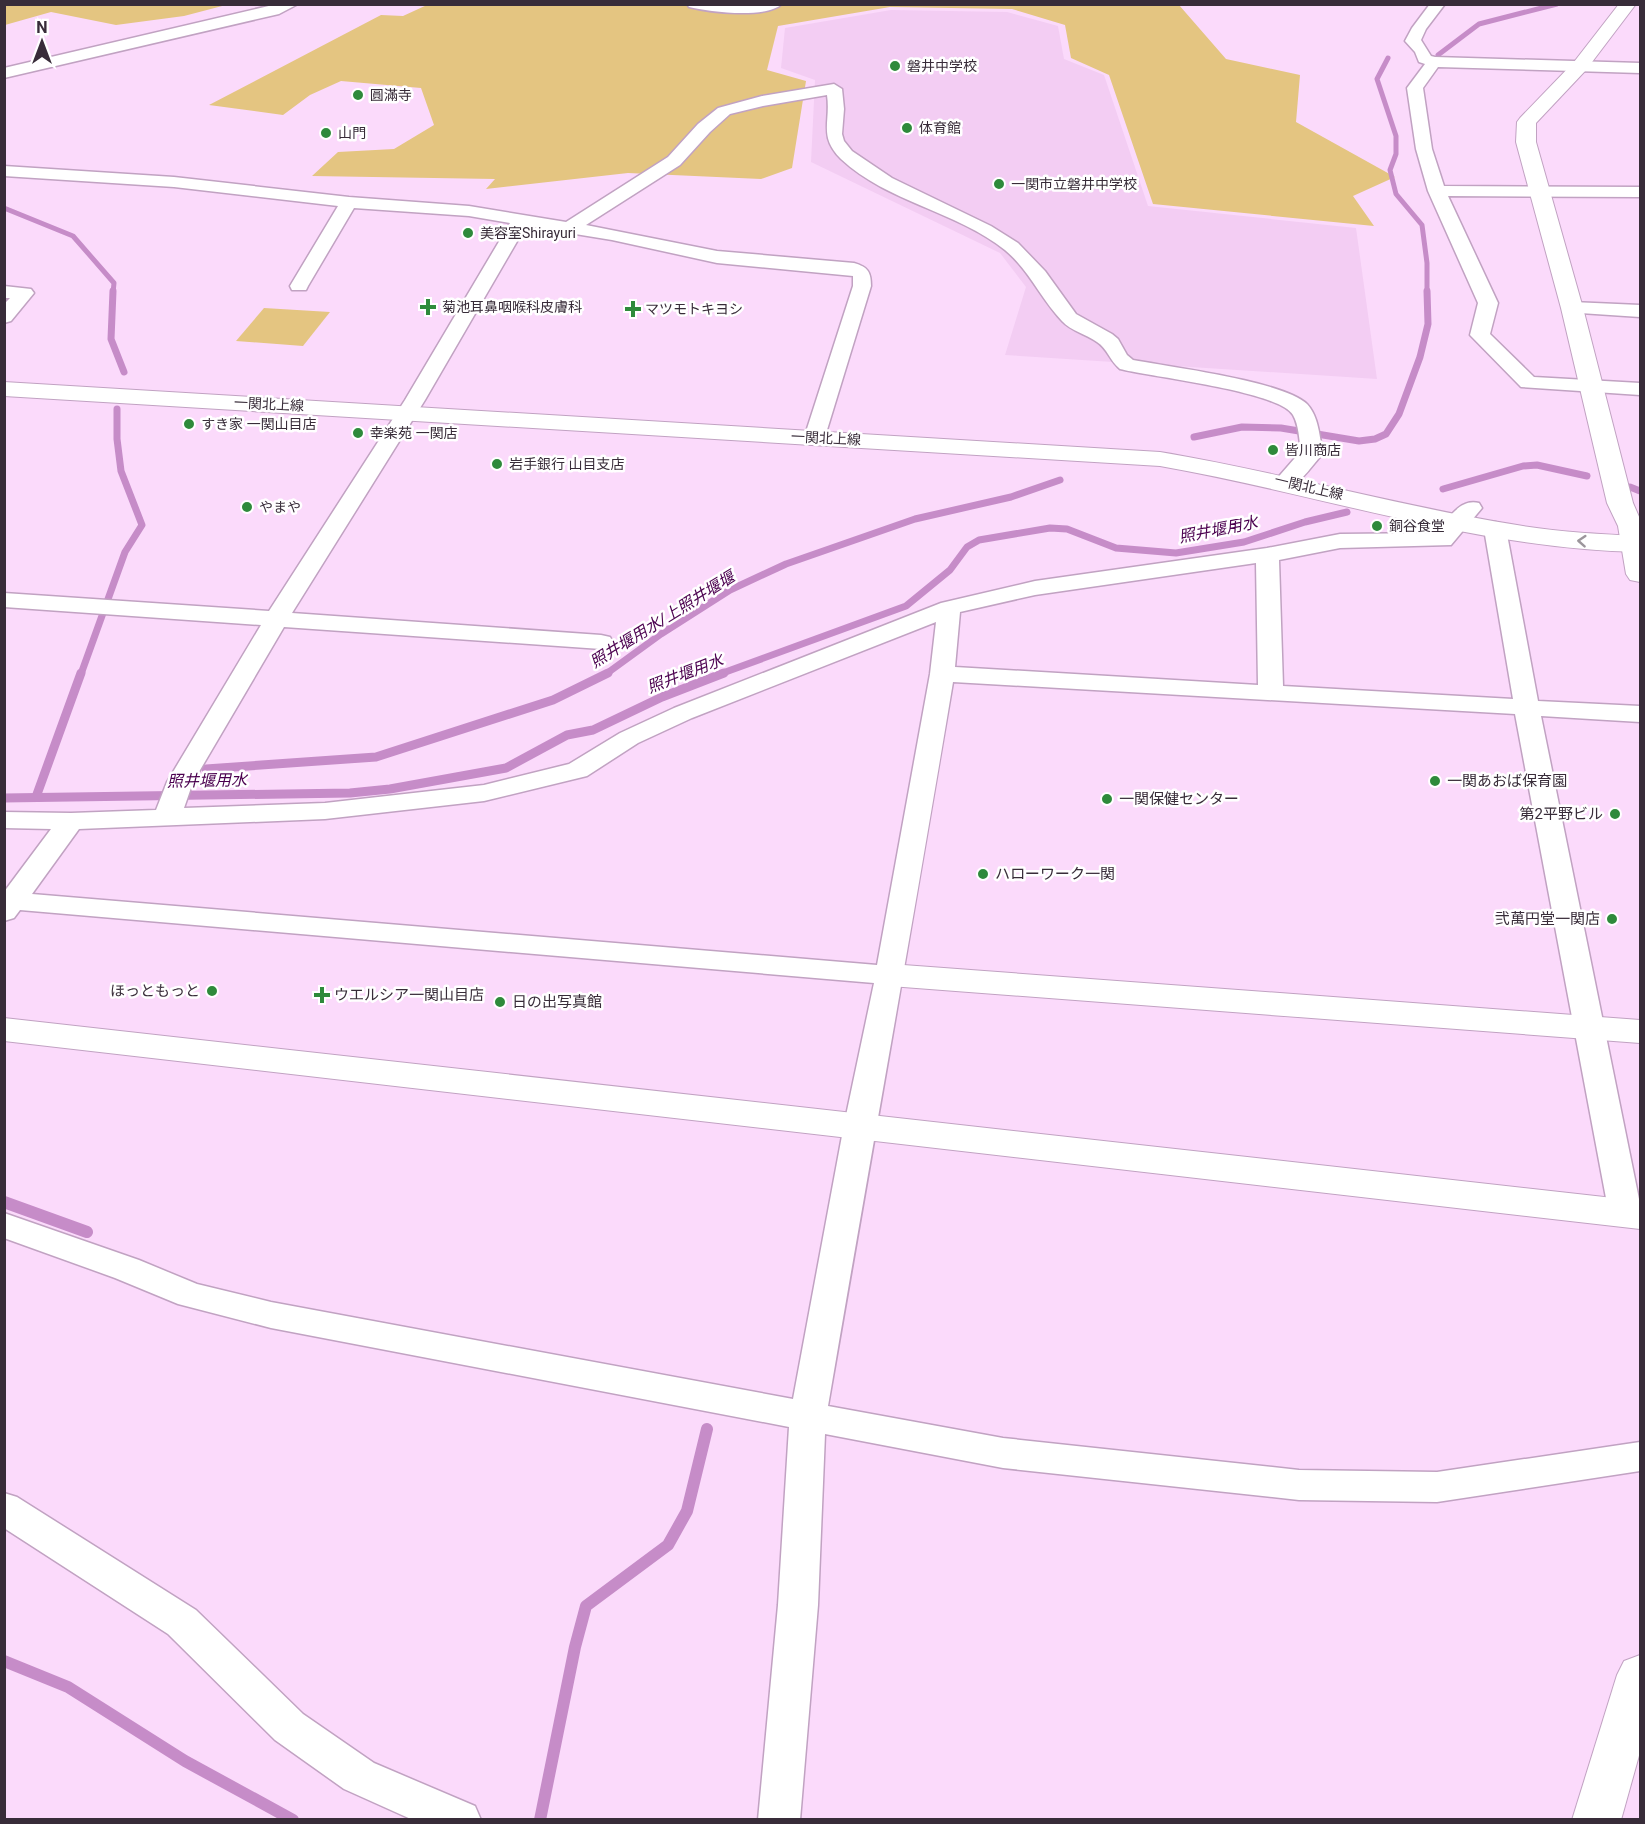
<svg xmlns="http://www.w3.org/2000/svg" width="1645" height="1824" font-family="Roboto,'Noto Sans JP',sans-serif">
	<style>
		.built { fill: #f3cdf3 }
		.green { fill: #e4c581 }
		.lines { fill: none; stroke-linecap: round; stroke-linejoin: round }
		.stream-far3 { stroke: #c68cc8; stroke-width: 5 }
		.stream-far2 { stroke: #c68cc8; stroke-width: 7 }
		.stream-far1 { stroke: #c68cc8; stroke-width: 9 }
		.stream { stroke: #c68cc8; stroke-width: 12 }
		.street-casing { stroke: #c1a2c2; stroke-width: 3 }
		.secondary-casing { stroke: #c1a2c2; stroke-width: 2 }
		.primary-casing { stroke: #c1a2c2; stroke-width: 2 }
		.street { fill: #fff; fill-rule: evenodd }
		.secondary { fill: #fff; fill-rule: evenodd }
		.primary { fill: #fff; fill-rule: evenodd }
		.oneway { stroke: #9c969c }
		.poi-dot { fill: #2e8a3b; stroke: #fff; stroke-width: 2 }
		.labels { text-anchor: middle; stroke-width: 5; stroke-linejoin: round; paint-order: stroke }
		.far-poi-label { font-size: 14px; fill: #382c39; stroke: #fff; text-anchor: start }
		.far-street-label { font-size: 14px; fill: #382c39; stroke: #fff }
		.poi-label { font-size: 15px; fill: #382c39; stroke: #fff; text-anchor: start }
		.water-label { font-size: 16px; font-style: italic; fill: #4b004f; stroke: #fff }
	</style>
	<rect width="100%" height="100%" fill="#fbdafb"/>
	<path class="built" d="M 891,10 L 1007,12 L 1058,26 L 1064,59 L 1104,75 L 1148,206 L 1356,228 L 1377,379 L 1005,355 L 1026,287 L 1000,253 L 811,162 L 815,80 L 781,68 L 785,28 Z"/>
	<g class="green">
		<path d="M 5,4 L 226,4 L 226,5 L 184,16 L 116,25 L 51,12 L 5,25 Z"/>
		<path d="M 427,5 L 1179,5 L 1226,59 L 1300,75 L 1296,122 L 1395,177 L 1353,196 L 1374,226 L 1153,204 L 1109,75 L 1071,58 L 1065,25 L 1012,9 L 890,7 L 778,26 L 767,70 L 806,81 L 792,168 L 761,179 L 628,173 L 486,189 L 495,179 L 312,176 L 338,152 L 394,149 L 434,125 L 421,88 L 341,81 L 310,95 L 283,115 L 209,105 L 381,15 L 403,16 Z"/>
		<path d="M 264,308 L 330,312 L 303,346 L 236,341 Z"/>
	</g>
	<g class="lines">
		<g class="stream-far3">
			<path d="M 1438,55 L 1479,24 L 1557,4"/>
			<path d="M 1388,58 L 1377,79 L 1396,136 L 1396,154 L 1390,170 L 1396,194 L 1422,225 L 1427,263 L 1427,293"/>
			<path d="M 4,208 L 73,236 L 114,283 L 113,293"/>
		</g>
		<g class="stream-far2">
			<path d="M 113,291 L 111,339 L 124,372"/>
			<path d="M 1194,437 L 1242,427 L 1281,428 L 1359,441 L 1375,439 L 1386,434 L 1399,414 L 1420,357 L 1428,324 L 1427,291"/>
			<path d="M 1630,487 L 1640,491"/>
			<path d="M 1443,489 L 1523,466 L 1537,465 L 1587,476"/>
			<path d="M 81,674 L 125,552 L 142,525 L 121,471 L 117,439 L 117,409"/>
			<path d="M 606,674 L 661,634 L 730,590 L 786,564 L 915,519 L 1011,497 L 1060,480"/>
			<path d="M 720,674 L 906,606 L 950,570 L 967,547 L 979,540 L 1050,528 L 1067,529 L 1116,548 L 1176,553 L 1244,542 L 1305,522 L 1347,512"/>
		</g>
		<g class="stream-far1">
			<path d="M 206,769 L 376,757 L 553,700 L 608,673"/>
			<path d="M 36,797 L 81,673"/>
			<path d="M 4,798 L 350,793 L 390,789 L 506,768 L 567,735 L 593,730 L 662,697 L 724,673"/>
		</g>
		<g class="stream">
			<path d="M 4,1202 L 87,1232"/>
			<path d="M 4,1661 L 68,1687 L 185,1761 L 293,1820"/>
			<path d="M 540,1820 L 575,1647 L 586,1606 L 668,1545 L 687,1511 L 707,1429"/>
		</g>
		<defs>
			<g id="street">
				<path d="M 277,4 L 298,4 L 279,14 L 4,78 L 4,68 Z"/>
				<path d="M 687,4 L 782,4 C 766,19 709,12 689,7 Z"/>
				<path d="M 1430,4 L 1445,4 L 1426,29 L 1421,40 L 1431,56 L 1435,57 L 1640,63 L 1640,73 L 1438,67 L 1423,88 L 1432,149 L 1444,186 L 1640,187 L 1640,197 L 1448,196 L 1498,303 L 1490,334 L 1534,377 L 1640,383 L 1640,395 L 1521,387 L 1470,335 L 1478,303 L 1428,191 L 1416,149 L 1407,88 L 1425,64 L 1419,62 L 1415,52 L 1405,41 L 1412,28 Z"/>
				<path d="M 834,84 L 842,89 L 844,109 L 842,134 L 844,141 L 852,151 L 892,178 L 991,226 L 1018,243 L 1045,271 L 1076,314 L 1112,334 L 1118,339 L 1127,355 L 1133,360 C 1170,367 1283,381 1307,404 C 1319,417 1319,436 1323,452 L 1320,457 C 1308,470 1297,491 1277,487 L 1274,482 L 1301,451 C 1299,440 1299,425 1293,415 C 1279,391 1151,377 1120,369 C 1109,360 1108,349 1097,342 C 1086,334 1071,331 1062,321 C 1041,299 1029,270 1005,250 C 956,211 887,202 841,159 C 818,136 831,122 827,95 L 763,106 L 730,114 L 710,132 L 680,165 L 586,225 L 717,251 L 854,263 C 868,267 871,272 871,286 L 823,443 L 815,444 L 807,443 L 804,438 L 853,286 L 853,276 L 717,263 L 612,240 L 526,226 L 425,400 L 292,613 L 601,635 L 610,637 L 613,642 L 610,647 L 601,649 L 284,627 L 193,782 L 184,808 L 325,803 L 484,785 L 569,764 L 620,733 L 674,708 L 941,603 L 1035,581 L 1267,548 L 1340,534 L 1437,533 C 1448,520 1459,498 1479,503 L 1482,508 L 1451,545 L 1340,548 L 1279,560 L 1283,686 L 1513,699 L 1484,529 L 1487,524 L 1495,522 L 1503,524 L 1506,529 L 1538,701 L 1640,706 L 1640,722 L 1541,716 L 1640,1204 L 1640,1218 L 1638,1222 L 1626,1226 L 1614,1222 L 1609,1214 L 1515,714 L 953,682 C 913,924 869,1164 828,1406 L 1003,1438 L 1299,1470 L 1437,1472 L 1640,1442 L 1640,1471 L 1437,1502 L 1299,1500 L 1003,1468 L 825,1434 L 818,1605 L 800,1820 L 758,1820 L 778,1605 L 789,1427 L 271,1328 L 178,1304 L 115,1278 L 4,1238 L 4,1213 L 139,1260 L 197,1284 L 271,1302 L 793,1399 L 844,1125 L 874,983 L 20,910 L 14,918 L 4,921 L 4,892 L 51,829 L 4,828 L 4,812 L 71,813 L 156,810 L 167,782 L 261,625 L 4,607 L 4,593 L 269,611 L 405,400 L 510,223 L 469,216 L 354,208 L 308,286 L 306,290 L 292,290 L 290,286 L 338,206 L 174,187 L 4,176 L 4,166 L 174,177 L 349,197 L 469,206 L 566,222 L 668,157 L 698,124 L 718,108 L 762,96 ZM 1256,563 L 1258,685 L 955,667 L 960,612 L 1035,595 ZM 936,622 L 930,674 L 877,965 L 32,894 L 79,829 L 325,819 L 484,801 L 587,776 L 638,743 L 692,718 Z"/>
				<path d="M 4,286 L 31,289 L 34,293 L 11,321 L 4,323 L 4,304 L 10,298 L 4,298 Z"/>
				<path d="M 1572,302 L 1640,305 L 1640,317 L 1565,312 L 1562,308 L 1565,304 Z"/>
				<path d="M 4,1493 L 17,1497 L 196,1610 L 303,1714 L 374,1763 L 475,1806 L 481,1820 L 413,1820 L 344,1789 L 275,1740 L 168,1634 L 4,1528 Z"/>
			</g>
			<g id="secondary">
				<path d="M 1619,4 L 1636,4 L 1586,70 L 1536,123 L 1536,142 L 1583,308 L 1633,503 L 1640,519 L 1640,582 L 1630,580 L 1626,574 L 1618,526 L 1607,503 L 1561,308 L 1516,142 L 1517,122 L 1520,118 L 1574,62 Z"/>
				<path d="M 890,964 L 1640,1020 L 1640,1043 L 890,986 L 878,983 L 873,975 L 878,967 Z"/>
				<path d="M 4,1018 L 1640,1201 L 1640,1229 L 4,1041 Z"/>
				<path d="M 1640,1655 L 1640,1752 L 1621,1820 L 1572,1820 L 1617,1675 L 1624,1661 Z"/>
			</g>
			<path id="primary" d="M 4,382 L 1160,452 C 1280,472 1397,506 1517,525 C 1558,532 1599,534 1640,536 L 1640,552 C 1477,549 1320,494 1160,466 L 4,396 Z"/>
		</defs>
		<use href="#street" class="street-casing"/>
		<use href="#secondary" class="secondary-casing"/>
		<use href="#primary" class="primary-casing"/>
		<use href="#street" class="street"/>
		<use href="#secondary" class="secondary"/>
		<use href="#primary" class="primary"/>
	</g>
	<defs><path id="oneway-chevron" d="M-2-3.5L2.5 0L-2 3.5" fill="none" stroke-width="1.6" stroke-linecap="round" stroke-linejoin="round" transform="scale(1.5)"/></defs>
	<use class="oneway" href="#oneway-chevron" transform="translate(1582 541) rotate(-176)"/>
	<g class="poi-dot">
		<circle cx="895" cy="66" r="6"/>
		<circle cx="358" cy="95" r="6"/>
		<circle cx="907" cy="128" r="6"/>
		<circle cx="326" cy="133" r="6"/>
		<circle cx="999" cy="184" r="6"/>
		<circle cx="468" cy="233" r="6"/>
		<path d="M425 298h6v6h6v6h-6v6h-6v-6h-6v-6h6z"/>
		<path d="M630 300h6v6h6v6h-6v6h-6v-6h-6v-6h6z"/>
		<circle cx="189" cy="424" r="6"/>
		<circle cx="358" cy="433" r="6"/>
		<circle cx="1273" cy="450" r="6"/>
		<circle cx="497" cy="464" r="6"/>
		<circle cx="247" cy="507" r="6"/>
		<circle cx="1377" cy="526" r="6"/>
		<circle cx="1435" cy="781" r="6"/>
		<circle cx="1107" cy="799" r="6"/>
		<circle cx="1615" cy="814" r="6"/>
		<circle cx="983" cy="874" r="6"/>
		<circle cx="1612" cy="919" r="6"/>
		<circle cx="212" cy="991" r="6"/>
		<path d="M319 986h6v6h6v6h-6v6h-6v-6h-6v-6h6z"/>
		<circle cx="500" cy="1002" r="6"/>
	</g>
	<g class="labels">
		<g class="far-poi-label">
			<text x="907" y="71">磐井中学校</text>
			<text x="370" y="100">圓滿寺</text>
			<text x="919" y="133">体育館</text>
			<text x="338" y="138">山門</text>
			<text x="1011" y="189">一関市立磐井中学校</text>
			<text x="480" y="238">美容室Shirayuri</text>
			<text x="442" y="312">菊池耳鼻咽喉科皮膚科</text>
			<text x="645" y="314">マツモトキヨシ</text>
			<text x="201" y="429">すき家 一関山目店</text>
			<text x="370" y="438">幸楽苑 一関店</text>
			<text x="1285" y="455">皆川商店</text>
			<text x="509" y="469">岩手銀行 山目支店</text>
			<text x="259" y="512">やまや</text>
			<text x="1389" y="531">銅谷食堂</text>
		</g>
		<g class="far-street-label">
			<text transform="translate(269 404) rotate(3)" y="5">一関北上線</text>
			<text transform="translate(826 438) rotate(3)" y="5">一関北上線</text>
			<text transform="translate(1309 487) rotate(13)" y="5">一関北上線</text>
		</g>
		<g class="poi-label">
			<text x="1447" y="786">一関あおば保育園</text>
			<text x="1119" y="804">一関保健センター</text>
			<text x="1603" y="819" text-anchor="end">第2平野ビル</text>
			<text x="995" y="879">ハローワーク一関</text>
			<text x="1600" y="924" text-anchor="end">弐萬円堂一関店</text>
			<text x="200" y="996" text-anchor="end">ほっともっと</text>
			<text x="334" y="1000">ウエルシア一関山目店</text>
			<text x="512" y="1007">日の出写真館</text>
		</g>
		<g class="water-label">
			<text transform="translate(1218 529) rotate(-11)" y="6">照井堰用水</text>
			<text transform="translate(662 619) rotate(-32)" y="6">照井堰用水/上照井堰堰</text>
			<text transform="translate(685 673) rotate(-21)" y="6">照井堰用水</text>
			<text transform="translate(207 780) rotate(-1)" y="6">照井堰用水</text>
		</g>
	</g>
	<rect width="1645" height="1824" fill="none" stroke="#382c39" stroke-width="12"/>
	<g transform="translate(42 42)" stroke="#ffffff" stroke-width="4.5" paint-order="stroke">
	<path d="M0-4.5L10 22L0 15L-10 22Z" fill="#382c39"/>
	<text y="-9" font-size="16" font-weight="bold" text-anchor="middle" fill="#382c39">N</text>
	</g>
</svg>
